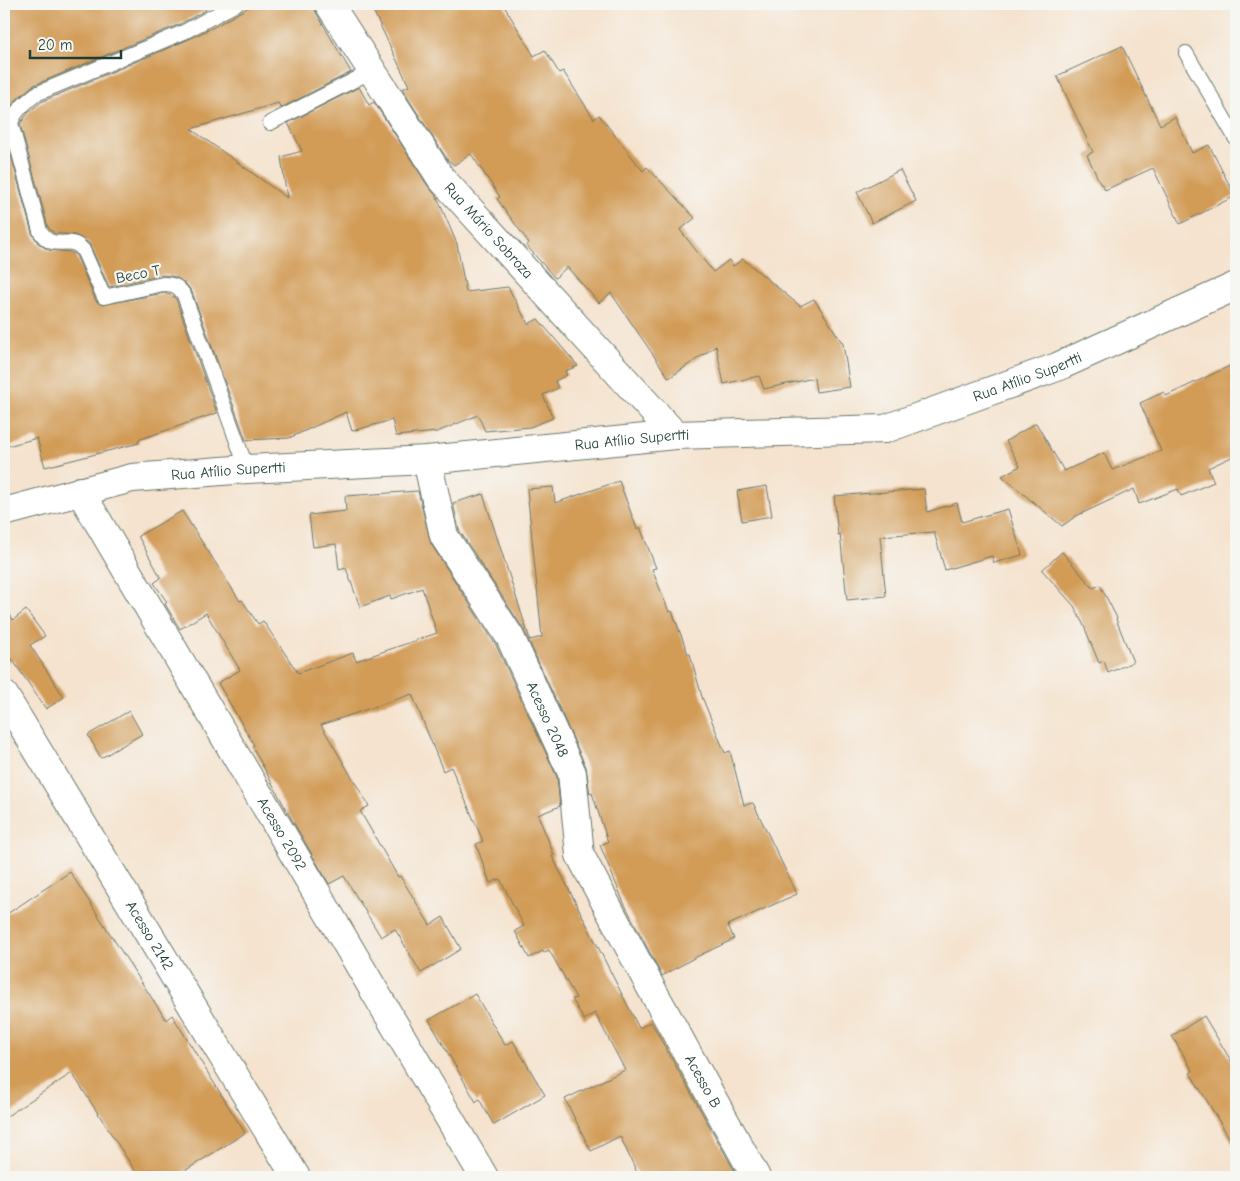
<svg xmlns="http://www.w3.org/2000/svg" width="1240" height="1181" font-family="'Comic Neue',sans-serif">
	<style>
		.building { fill: #d29b56 }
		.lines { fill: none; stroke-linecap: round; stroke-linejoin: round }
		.service-casing { stroke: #6a776a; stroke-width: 16 }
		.minor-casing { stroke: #6a776a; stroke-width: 30 }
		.tertiary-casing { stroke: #6a776a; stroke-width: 30 }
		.service { stroke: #fff; stroke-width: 14 }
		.minor { stroke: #fff; stroke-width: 28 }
		.tertiary { stroke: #fff; stroke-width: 28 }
		.labels { text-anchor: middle; stroke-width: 4.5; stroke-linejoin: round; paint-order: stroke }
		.street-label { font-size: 15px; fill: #1f3d34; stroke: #f6f6f2 }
	</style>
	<rect width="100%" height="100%" fill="#f6f6f2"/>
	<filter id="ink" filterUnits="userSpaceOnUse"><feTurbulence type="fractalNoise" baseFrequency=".02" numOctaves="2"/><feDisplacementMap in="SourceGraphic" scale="10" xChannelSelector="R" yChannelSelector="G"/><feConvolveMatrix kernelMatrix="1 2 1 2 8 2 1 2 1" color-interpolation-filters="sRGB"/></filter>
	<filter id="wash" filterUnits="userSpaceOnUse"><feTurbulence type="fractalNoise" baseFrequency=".0096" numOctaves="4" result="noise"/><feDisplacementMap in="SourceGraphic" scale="20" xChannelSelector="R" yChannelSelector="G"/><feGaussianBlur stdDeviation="1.12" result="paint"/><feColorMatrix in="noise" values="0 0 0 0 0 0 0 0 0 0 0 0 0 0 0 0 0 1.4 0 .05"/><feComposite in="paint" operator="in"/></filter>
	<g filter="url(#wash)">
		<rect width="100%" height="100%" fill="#f5e3cf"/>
		<g id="blocks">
			<g class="building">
				<path d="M 4,4 L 202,4 L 206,10 L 180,24 L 32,86 L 15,101 L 4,118 Z"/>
				<path d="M 254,4 L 311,4 L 351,72 L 281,108 L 278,103 L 191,129 L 287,198 L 281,157 L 302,151 L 288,123 L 359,87 L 369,105 L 374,102 L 428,186 L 437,197 L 457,244 L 466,292 L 508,287 L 528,324 L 538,319 L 578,366 L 565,371 L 567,375 L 555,381 L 558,388 L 543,395 L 553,418 L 530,427 L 485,431 L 478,415 L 437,432 L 396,436 L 392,420 L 352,431 L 346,412 L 289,438 L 246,440 L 192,292 L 186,284 L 176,277 L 163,275 L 109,287 L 89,243 L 75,235 L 54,233 L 48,227 L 20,124 L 28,113 L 41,102 L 187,40 L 214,27 Z"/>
				<path d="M 370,4 L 503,4 L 534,56 L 545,50 L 559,73 L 563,71 L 594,119 L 599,115 L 643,171 L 647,167 L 695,218 L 680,230 L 713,272 L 729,260 L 733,266 L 743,259 L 800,306 L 814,299 L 843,344 L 850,387 L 816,392 L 814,378 L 764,389 L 759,376 L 724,384 L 716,346 L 669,378 L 611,293 L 599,303 L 567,267 L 555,278 L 526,245 L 529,243 L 497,199 L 500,197 L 471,154 L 454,165 L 447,159 L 402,89 L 409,86 Z"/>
				<path d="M 1122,46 L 1160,125 L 1175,117 L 1192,153 L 1209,145 L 1235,196 L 1180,224 L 1153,168 L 1105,190 L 1102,184 L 1101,185 L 1087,155 L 1093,152 L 1057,76 Z"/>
				<path d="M 4,130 L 32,233 L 38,243 L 48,250 L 70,252 L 76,255 L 96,301 L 102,305 L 164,293 L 173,296 L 176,299 L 217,413 L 138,440 L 139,443 L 45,467 L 37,438 L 4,447 Z"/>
				<path d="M 900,170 L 916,201 L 872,223 L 857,192 Z"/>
				<path d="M 1236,363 L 1236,455 L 1208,468 L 1214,482 L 1181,496 L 1178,489 L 1139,504 L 1134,489 L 1076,516 L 1062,526 L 1002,476 L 1020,466 L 1006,441 L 1036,423 L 1064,471 L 1104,453 L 1112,470 L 1161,451 L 1140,403 L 1164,392 L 1166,396 Z"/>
				<path d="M 619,481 L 637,529 L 640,527 L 656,568 L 652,569 L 669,612 L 672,611 L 688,654 L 690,654 L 702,697 L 725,753 L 730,751 L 744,805 L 753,803 L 797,894 L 728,925 L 734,939 L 694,958 L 662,976 L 624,903 L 600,845 L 608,842 L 592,793 L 590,794 L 586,767 L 524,630 L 459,530 L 453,503 L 483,494 L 530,640 L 542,637 L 527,489 L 553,487 L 555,503 Z"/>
				<path d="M 767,486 L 772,516 L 742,521 L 737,491 Z"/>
				<path d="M 924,489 L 927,512 L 957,503 L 962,522 L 1008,509 L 1022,555 L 994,563 L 992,556 L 945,570 L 934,532 L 880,536 L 886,596 L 847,600 L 840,534 L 838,535 L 834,496 Z"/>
				<path d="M 418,491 L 431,544 L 496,645 L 557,777 L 560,806 L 538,815 L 554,855 L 552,856 L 639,1028 L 651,1022 L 738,1177 L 639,1177 L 620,1136 L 591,1151 L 565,1099 L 625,1070 L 595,1013 L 584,1020 L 572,999 L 576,998 L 549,950 L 544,953 L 543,951 L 529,958 L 515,931 L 524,926 L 500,879 L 490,883 L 476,844 L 483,841 L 451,767 L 443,771 L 412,694 L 321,725 L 369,806 L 360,811 L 398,877 L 400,876 L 430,925 L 443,917 L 461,949 L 421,973 L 395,929 L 381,937 L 344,876 L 329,884 L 287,811 L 252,746 L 254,745 L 218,683 L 240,670 L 206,613 L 180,629 L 165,604 L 167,602 L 154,583 L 161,578 L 138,536 L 182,511 L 240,601 L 242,600 L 258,624 L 263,621 L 298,673 L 353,653 L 356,661 L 437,633 L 422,588 L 391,599 L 390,596 L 360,607 L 346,568 L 339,570 L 336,544 L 313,547 L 309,515 L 346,511 L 345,496 Z"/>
				<path d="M 1062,552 L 1093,588 L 1100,585 L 1117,618 L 1116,619 L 1133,662 L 1108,673 L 1104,661 L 1099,663 L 1084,626 L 1074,606 L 1042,570 Z"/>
				<path d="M 4,605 L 13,620 L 26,610 L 45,636 L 30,645 L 64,697 L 46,709 L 12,659 L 4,664 Z"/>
				<path d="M 129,711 L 142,734 L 101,758 L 88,735 Z"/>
				<path d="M 70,872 L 166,1020 L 172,1015 L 245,1133 L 175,1177 L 139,1177 L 72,1073 L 4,1118 L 4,916 Z"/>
				<path d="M 475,994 L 505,1045 L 513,1041 L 545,1095 L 494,1125 L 479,1099 L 476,1102 L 429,1020 Z"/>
				<path d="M 1204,1016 L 1236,1069 L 1236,1149 L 1190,1073 L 1193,1071 L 1172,1036 Z"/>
			</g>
		</g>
	</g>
	<g filter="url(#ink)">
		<use href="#blocks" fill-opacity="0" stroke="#6a776a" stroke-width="1"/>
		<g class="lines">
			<defs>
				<g id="service">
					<path d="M 236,4 L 184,32 L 36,94 C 26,102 15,111 11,123 L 40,231 C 53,254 69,233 83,250 L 104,297 L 163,284 C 174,284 178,286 184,295 L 247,469"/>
					<path d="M 1186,53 L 1236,139"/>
					<path d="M 270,123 L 372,71"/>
				</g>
				<g id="minor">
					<path id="s1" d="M 329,4 L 441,178 L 675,435"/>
					<path id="s2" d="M 427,460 L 444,536 L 510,637 L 572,773 L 580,855 L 650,986 L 756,1177"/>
					<path id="s3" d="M 80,491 L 484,1177"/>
					<path id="s4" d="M 4,695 L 296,1177"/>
				</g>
				<g id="tertiary">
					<path id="s5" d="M 4,512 L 132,478 L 247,469 L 427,460 L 675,435 L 885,429 L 1057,367 L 1236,286"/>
				</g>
			</defs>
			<use href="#service" class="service-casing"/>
			<use href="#minor" class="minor-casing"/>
			<use href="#tertiary" class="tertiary-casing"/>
			<use href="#service" class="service"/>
			<use href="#minor" class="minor"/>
			<use href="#tertiary" class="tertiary"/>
		</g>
	</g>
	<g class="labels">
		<g class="street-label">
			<text dy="5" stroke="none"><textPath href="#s1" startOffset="278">Rua Mário Sobroza</textPath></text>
			<text transform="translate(138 274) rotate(-11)" y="5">Beco T</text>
			<text dy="5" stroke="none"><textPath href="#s5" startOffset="1039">Rua Atílio Supertti</textPath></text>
			<text dy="5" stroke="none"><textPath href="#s5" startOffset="634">Rua Atílio Supertti</textPath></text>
			<text dy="5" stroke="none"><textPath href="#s5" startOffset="229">Rua Atílio Supertti</textPath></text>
			<text dy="5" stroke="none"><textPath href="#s2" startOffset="289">Acesso 2048</textPath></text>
			<text dy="5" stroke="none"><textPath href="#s3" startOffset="398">Acesso 2092</textPath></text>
			<text dy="5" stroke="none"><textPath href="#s4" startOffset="281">Acesso 2142</textPath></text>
			<text dy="5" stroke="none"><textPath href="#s2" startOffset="688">Acesso B</textPath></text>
		</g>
	</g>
	<rect width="1240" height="1181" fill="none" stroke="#f6f6f2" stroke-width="20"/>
	<path d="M30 50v8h91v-8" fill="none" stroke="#1f3d34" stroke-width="2.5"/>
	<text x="38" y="50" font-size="15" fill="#1f3d34" stroke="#f6f6f2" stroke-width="4" paint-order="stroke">20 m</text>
</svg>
